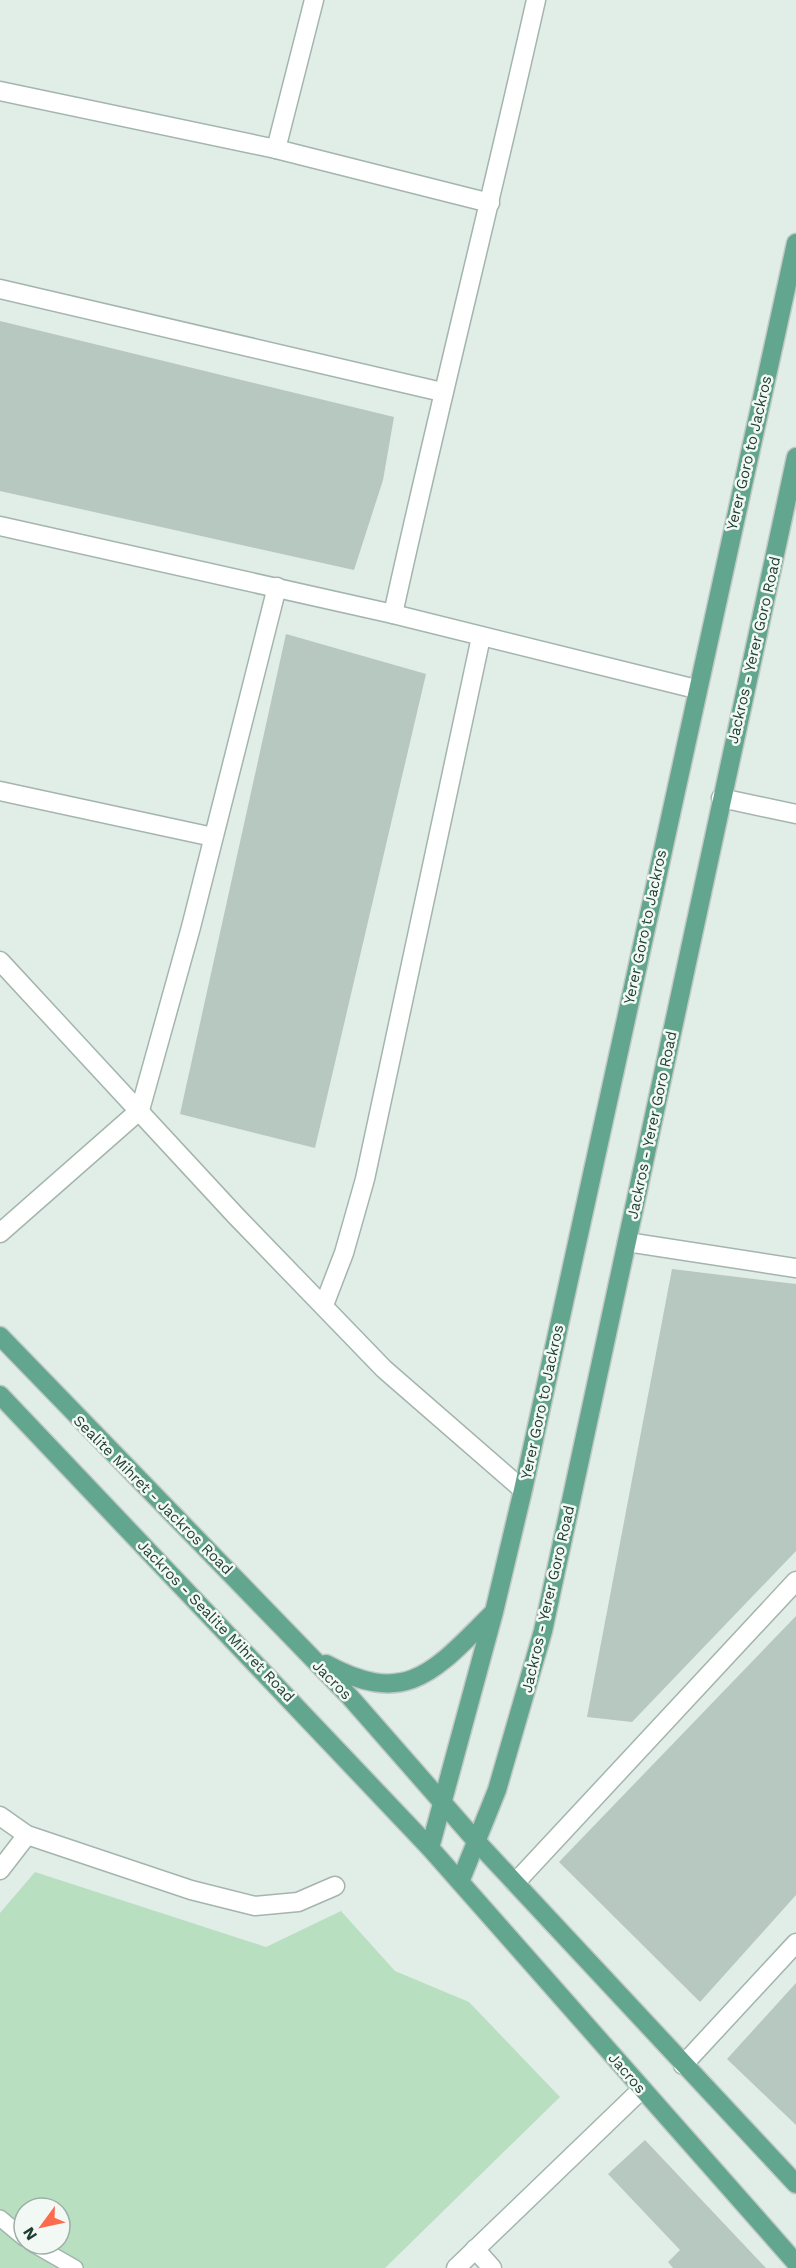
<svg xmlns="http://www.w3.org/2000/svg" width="796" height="2268" font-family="'Work Sans',sans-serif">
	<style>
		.green { fill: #b8e0c0; fill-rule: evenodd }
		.building { fill: #b6c8bf }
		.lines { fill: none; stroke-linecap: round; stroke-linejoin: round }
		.service-casing { stroke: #a3b5ae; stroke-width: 18 }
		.minor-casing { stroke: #a3b5ae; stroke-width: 21 }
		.primary-casing { stroke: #c1c9c6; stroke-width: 21 }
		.service { stroke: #fff; stroke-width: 15 }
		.minor { stroke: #fff; stroke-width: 18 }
		.primary { stroke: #62a68f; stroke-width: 18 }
		.labels { text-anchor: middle; stroke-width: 5; stroke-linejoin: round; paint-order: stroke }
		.street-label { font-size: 15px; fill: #203f34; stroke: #f2f9f5 }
	</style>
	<rect width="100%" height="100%" fill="#e1ede7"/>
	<path class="green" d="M 35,1872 L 266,1947 L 341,1911 L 395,1971 L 469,2002 L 560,2097 L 385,2268 L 0,2268 L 0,1913 ZM 24,2208 L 60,2208 L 60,2244 L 24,2244 Z"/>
	<g class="building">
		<path d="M 0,321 L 394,417 L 383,480 L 354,570 L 0,491 Z"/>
		<path d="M 286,634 L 426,674 L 315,1148 L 180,1114 Z"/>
		<path d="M 672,1269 L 796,1284 L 796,1551 L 632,1722 L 587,1717 Z"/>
		<path d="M 796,1616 L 796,1895 L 700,2002 L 559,1862 Z"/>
		<path d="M 796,1983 L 796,2125 L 727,2059 Z"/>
		<path d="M 645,2140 L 766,2268 L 673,2268 L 668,2262 L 680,2250 L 608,2174 Z"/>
	</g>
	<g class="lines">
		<defs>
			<g id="service">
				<path d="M 0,2218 L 24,2238"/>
				<path d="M 33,2244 L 75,2268"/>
			</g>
			<g id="minor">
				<path d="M 0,91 L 276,149 L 490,203"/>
				<path d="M 276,149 L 314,0"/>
				<path d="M 0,289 L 442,392"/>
				<path d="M 0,526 L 393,614 L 696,689"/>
				<path d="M 393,614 C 438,409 490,205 536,0"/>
				<path d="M 0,791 L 213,837"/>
				<path d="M 721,798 L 796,814"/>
				<path d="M 0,961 L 236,1216 L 384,1369 L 523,1490"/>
				<path d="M 0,1233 L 140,1110 L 191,927 L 277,587"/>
				<path d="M 627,1242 L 796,1268"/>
				<path d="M 324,1305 L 344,1253 L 365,1179 L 481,637"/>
				<path d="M 0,1816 L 27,1835 L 191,1890 L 255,1906 L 298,1902 L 335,1886"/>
				<path d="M 0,1870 L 27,1835"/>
				<path d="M 515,1883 L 796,1581"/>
				<path d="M 683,2065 L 796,1943"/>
				<path d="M 475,2249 L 492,2268"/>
				<path d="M 456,2268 L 642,2089"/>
			</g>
			<g id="primary">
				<path d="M 0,1336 L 350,1697 L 477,1842 L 796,2184"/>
				<path d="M 0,1395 L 430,1848 L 796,2263"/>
				<path d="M 326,1664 C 408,1709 436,1669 493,1613"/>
				<path d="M 430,1848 L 494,1612 L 523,1490 L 796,243"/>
				<path d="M 460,1882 L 497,1790 L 543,1631 L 796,457"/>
			</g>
		</defs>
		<use href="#service" class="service-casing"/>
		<use href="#minor" class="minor-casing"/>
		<use href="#primary" class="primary-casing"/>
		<use href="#service" class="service"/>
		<use href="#minor" class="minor"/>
		<use href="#primary" class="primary"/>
	</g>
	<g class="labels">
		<g class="street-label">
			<text transform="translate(749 453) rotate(-77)" y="5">Yerer Goro to Jackros</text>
			<text transform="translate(754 650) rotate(-77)" y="5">Jackros - Yerer Goro Road</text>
			<text transform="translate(645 927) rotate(-78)" y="5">Yerer Goro to Jackros</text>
			<text transform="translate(652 1125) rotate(-78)" y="5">Jackros - Yerer Goro Road</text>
			<text transform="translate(542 1402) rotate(-78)" y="5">Yerer Goro to Jackros</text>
			<text transform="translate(153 1495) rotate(45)" y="5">Sealite Mihret - Jackros Road</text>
			<text transform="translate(548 1599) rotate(-77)" y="5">Jackros - Yerer Goro Road</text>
			<text transform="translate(216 1621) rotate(46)" y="5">Jackros - Sealite Mihret Road</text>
			<text transform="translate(332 1680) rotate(45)" y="5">Jacros</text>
			<text transform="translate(627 2073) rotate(49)" y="5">Jacros</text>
		</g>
	</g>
	<g transform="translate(42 2226) rotate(237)"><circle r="28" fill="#f2f9f5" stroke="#9eafa8" stroke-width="1.5"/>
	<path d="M0-4.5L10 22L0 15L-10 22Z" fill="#fd6b4f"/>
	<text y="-9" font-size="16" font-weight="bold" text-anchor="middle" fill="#203f34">N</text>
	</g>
</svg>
